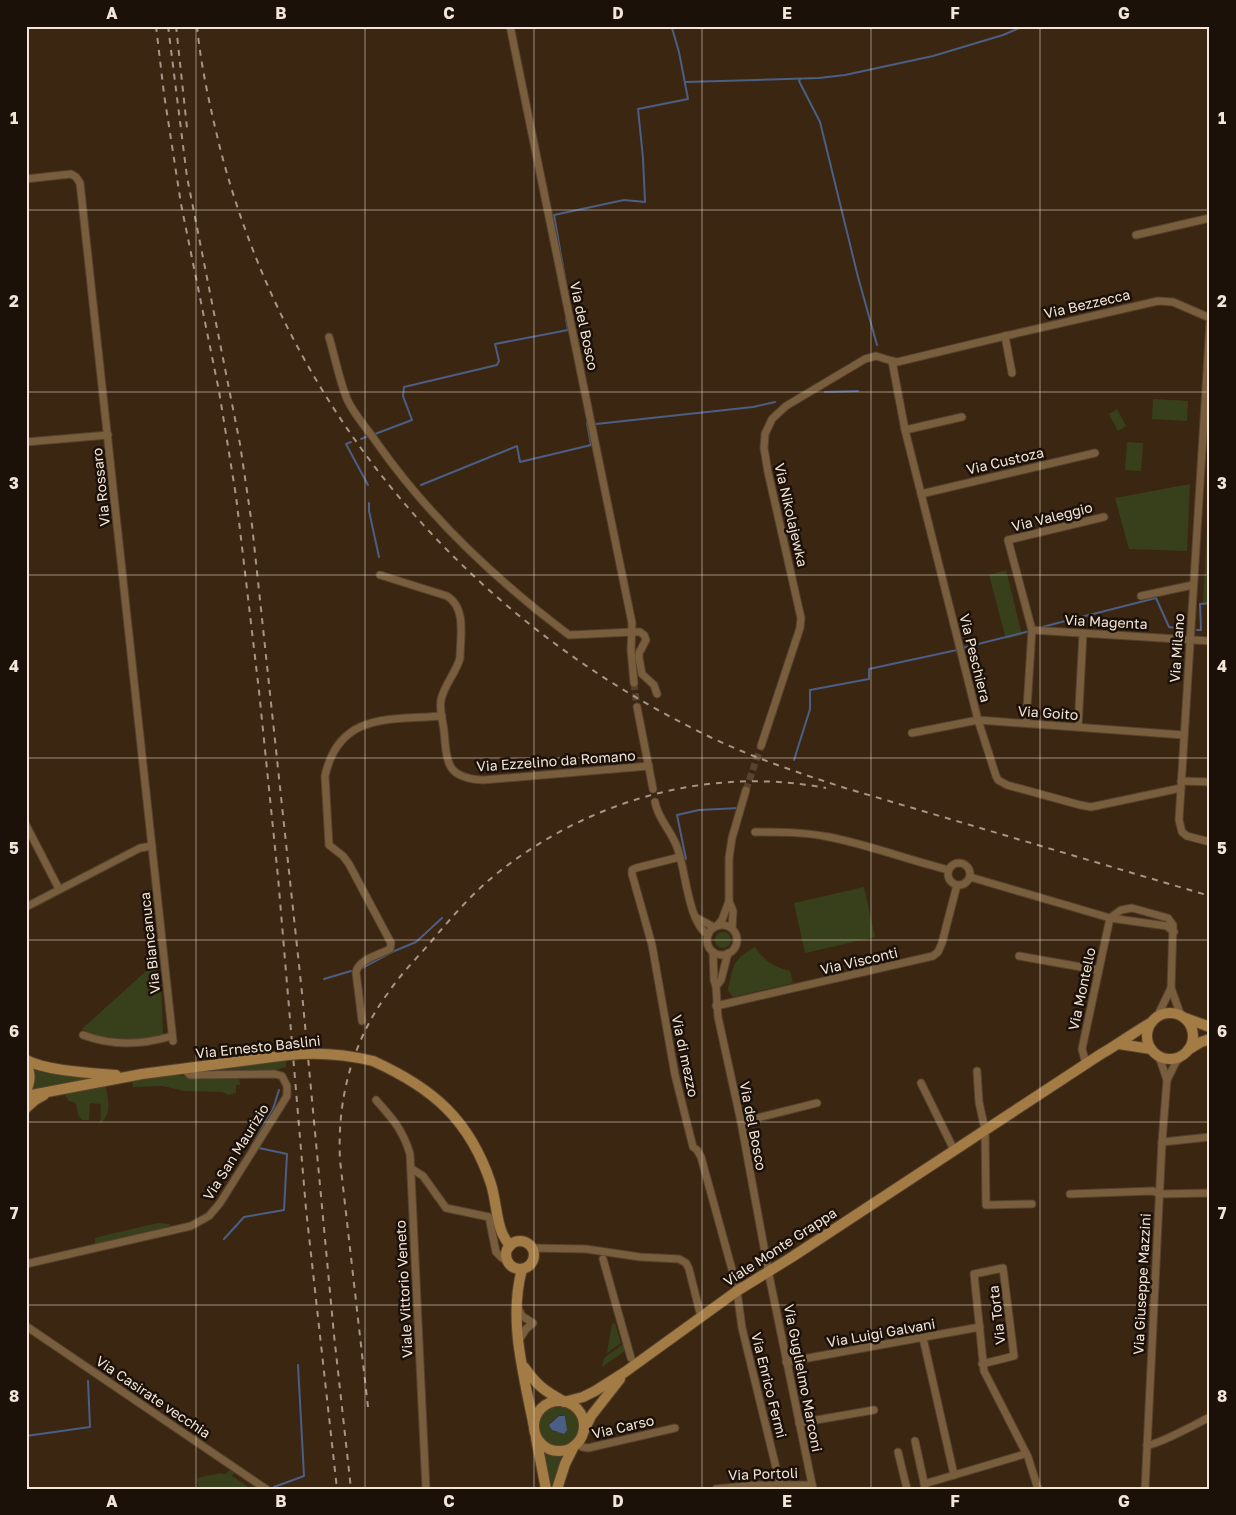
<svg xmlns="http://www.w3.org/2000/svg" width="1236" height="1515" font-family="'Golos Text',sans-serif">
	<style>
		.green { fill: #38401b; fill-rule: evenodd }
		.water { fill: #4b5e86 }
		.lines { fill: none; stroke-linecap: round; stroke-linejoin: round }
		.stream { stroke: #4b5e86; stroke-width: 2 }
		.street-tunnel { stroke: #574330; stroke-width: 7; stroke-dasharray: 7 3.5; stroke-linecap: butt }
		.street-casing { stroke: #55412e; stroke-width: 9 }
		.secondary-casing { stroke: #55412e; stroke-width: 12 }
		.street { stroke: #785e3d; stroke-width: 7 }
		.secondary { stroke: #a37b44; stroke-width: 10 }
		.rail { stroke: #a69586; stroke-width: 2; stroke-dasharray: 6 6; stroke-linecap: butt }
		.secondary-bridge-casing { stroke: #55412e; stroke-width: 12; stroke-linecap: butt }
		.secondary-bridge { stroke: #a37b44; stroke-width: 10 }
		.grid { fill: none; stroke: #f3e5d8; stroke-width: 1; stroke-opacity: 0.55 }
		.labels { text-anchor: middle; stroke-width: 5; stroke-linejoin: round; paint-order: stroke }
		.street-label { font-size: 14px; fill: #f3e5d8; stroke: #1b1109 }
		.neatline { fill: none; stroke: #f3e5d8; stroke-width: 2 }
		.grid-label { font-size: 16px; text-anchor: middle; font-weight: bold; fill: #f3e5d8 }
	</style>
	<rect width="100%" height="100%" fill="#3b2612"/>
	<g class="green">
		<path d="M 1153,399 L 1188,401 L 1187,421 L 1152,419 Z"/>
		<path d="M 1117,409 L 1126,426 L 1118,431 L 1109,414 Z"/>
		<path d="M 1127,442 L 1143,443 L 1141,471 L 1125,470 Z"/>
		<path d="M 1190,484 L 1187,551 L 1129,549 L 1115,498 Z"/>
		<path d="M 1208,508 L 1210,508 L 1210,603 L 1203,604 Z"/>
		<path d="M 1006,570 L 1022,635 L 1006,639 L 989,575 Z"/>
		<path d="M 864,887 L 875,937 L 805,953 L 794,903 Z"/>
		<circle cx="723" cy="940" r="8"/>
		<path d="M 755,947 C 764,961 774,967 790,971 L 793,983 L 733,997 L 728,990 C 734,965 731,961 755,947 Z"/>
		<path d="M 154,964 C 163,980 162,1014 163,1034 C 141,1046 103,1042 82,1029 Z"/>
		<path d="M 286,1061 L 286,1067 L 275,1070 L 242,1071 L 239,1076 L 240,1085 L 236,1085 L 236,1093 L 228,1095 L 222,1092 L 184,1091 L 163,1086 L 133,1087 L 132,1080 L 177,1075 L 191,1077 L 194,1071 Z"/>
		<path d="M 33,1069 L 70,1076 L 101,1078 L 31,1092 Z"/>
		<path d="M 105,1084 C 108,1099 113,1113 100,1124 L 101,1104 L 90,1103 L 89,1120 L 82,1120 L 78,1115 L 76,1103 L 69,1101 L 65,1095 Z"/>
		<path d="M 158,1223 L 170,1224 L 170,1226 L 95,1244 L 95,1239 L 98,1237 Z"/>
		<path d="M 615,1323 L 621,1343 L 607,1353 L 612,1324 Z"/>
		<path d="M 623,1344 L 625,1351 L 602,1367 L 604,1358 Z"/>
		<path d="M 556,1405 C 584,1403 589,1442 563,1446 C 536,1451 528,1413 556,1405 ZM 560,1415 L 564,1416 L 566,1432 L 557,1432 L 552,1430 L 550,1423 Z"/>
		<path d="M 543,1450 L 554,1454 L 565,1453 L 554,1489 L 548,1489 Z"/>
		<path d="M 230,1470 L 234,1473 L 232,1476 L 248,1487 L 254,1486 L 259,1489 L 199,1489 L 197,1478 L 221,1473 L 222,1474 L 226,1474 Z"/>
	</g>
	<path class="water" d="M 559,1416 L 565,1416 L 565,1418 L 567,1430 L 564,1434 L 552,1430 L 549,1425 Z"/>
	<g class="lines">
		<g class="stream">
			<path d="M 615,26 L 640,28 L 702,26"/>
			<path d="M 800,79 L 799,81 L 820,122 L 858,277 L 877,345"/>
			<path d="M 686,82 L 819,78 L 845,75 L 933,56 L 1003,35 L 1024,26"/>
			<path d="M 568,295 L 554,215 L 624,200 L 645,202 L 643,158 L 638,109 L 688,99 L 679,52 L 672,28"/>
			<path d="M 825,392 L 858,391"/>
			<path d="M 596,424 L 753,407 L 775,402"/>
			<path d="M 375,434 L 412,420 L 403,396 L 404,387 L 497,365 L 499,361 L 495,344 L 568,330 L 566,319"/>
			<path d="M 361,439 L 366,437"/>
			<path d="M 351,442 L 346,444 L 368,485"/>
			<path d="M 421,485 L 517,446 L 520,462 L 591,445 L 587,423"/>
			<path d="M 369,503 L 369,511 L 379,557"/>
			<path d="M 1042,627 L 1156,598 L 1169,627 L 1183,629"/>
			<path d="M 1197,630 L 1201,630 L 1200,604 L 1210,603"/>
			<path d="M 962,648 L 1030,631"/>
			<path d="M 794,760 L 810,709 L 810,690 L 869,679 L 869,669 L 957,650"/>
			<path d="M 686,859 L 677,815 L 699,810 L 739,808"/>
			<path d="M 362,968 L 392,952 L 416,942 L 442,918"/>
			<path d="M 324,979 L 351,971"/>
			<path d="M 251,1147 L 273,1109 L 279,1090"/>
			<path d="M 224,1239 L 244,1217 L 284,1210 L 287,1154 L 259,1148"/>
			<path d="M 26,1436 L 90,1427 L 88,1381"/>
			<path d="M 274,1487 L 304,1476 L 298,1365"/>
		</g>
		<g class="street-tunnel">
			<path d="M 634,683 L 637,707"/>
			<path d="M 746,790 L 761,746"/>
		</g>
		<defs>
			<g id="street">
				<path d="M 510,26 L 632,623 L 631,650 L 634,683"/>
				<path d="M 26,179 L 71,174 L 76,177 L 80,183 L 173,1041"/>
				<path d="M 1136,235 L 1210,218"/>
				<path d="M 1210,323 L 1179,820 L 1182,832 L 1187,836 L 1210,842"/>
				<path d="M 329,337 C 335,357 339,379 347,399 C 354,415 367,428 377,443 C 429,517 496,580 569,635 L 632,632 L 640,632 L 644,635 L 646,640 L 639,653 L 639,658 L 642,674 L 654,685 L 657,694"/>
				<path d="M 892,361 L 897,362 L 1005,336"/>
				<path d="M 1012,373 L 1005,336 L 1158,301 L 1173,302 L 1210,318"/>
				<path d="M 905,430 L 962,417"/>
				<path d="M 26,442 L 108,435"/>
				<path d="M 921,494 L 1095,453"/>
				<path d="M 380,575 L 447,596 C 467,608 460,638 460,658 C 456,673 444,685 441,700 C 439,710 443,721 444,731 C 447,763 446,778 483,780 L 649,766"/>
				<path d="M 1141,596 L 1193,585"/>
				<path d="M 1032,630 L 1210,641"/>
				<path d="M 637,707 L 653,789"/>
				<path d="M 1026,723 L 1032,630 L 1008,540 L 1104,517"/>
				<path d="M 1078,727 L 1083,633"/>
				<path d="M 912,733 L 978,720 L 1184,735"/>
				<path d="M 761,746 L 800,628 L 801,618 L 768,472 L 764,448 L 765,434 L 772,419 L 786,406 L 865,359 L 876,356 L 892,361 L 905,430 L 978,720 L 996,776 L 998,780 L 1007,785 L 1080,805 L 1091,807 L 1181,788"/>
				<path d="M 1181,781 L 1210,782"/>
				<path d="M 655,802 C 658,820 673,832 678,850 C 686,872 688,922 708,935"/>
				<path d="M 26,825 L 59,889"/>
				<path d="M 755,832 C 780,832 805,832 829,837 C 870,845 908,860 949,870"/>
				<path d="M 680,857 L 636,868 L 632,870 L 632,874 L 652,945 L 675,1075 L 693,1147 L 697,1150 L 701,1157 L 736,1284 L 742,1328 L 780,1484"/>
				<circle cx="959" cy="874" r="11"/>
				<path d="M 970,877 L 1110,918 L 1167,926 L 1174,932"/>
				<path d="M 26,907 L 140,848 L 152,846"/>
				<path d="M 697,918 L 714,927"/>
				<path d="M 1110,918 L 1121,910 L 1132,908 L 1168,918 L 1173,925 L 1171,988 L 1181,1016"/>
				<circle cx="722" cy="940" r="15"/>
				<path d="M 717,926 L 722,920 L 729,901"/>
				<path d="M 732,928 L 733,911 L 729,901 L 729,858 L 732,838 L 746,790"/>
				<path d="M 713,952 L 714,980 L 716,986 L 718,1017 L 741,1122 L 770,1280 L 813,1489"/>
				<path d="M 1019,956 L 1098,970"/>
				<path d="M 716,986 L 721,980 L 728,953"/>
				<path d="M 716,1006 L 933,956 L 938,952 L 942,943 L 957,885"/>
				<path d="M 1157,1017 L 1171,988"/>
				<path d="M 362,1021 L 356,972 C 359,959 379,955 390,949 L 391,943 L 349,864 L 343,856 L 329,845 L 325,776 C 339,712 390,720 442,716"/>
				<path d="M 83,1035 C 112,1046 142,1045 172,1036"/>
				<path d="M 1086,1064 L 1082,1049 L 1110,918"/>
				<path d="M 977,1071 L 979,1102 L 985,1130 L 986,1205 L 1032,1204"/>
				<path d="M 1167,1080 L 1176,1062 L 1183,1055"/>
				<path d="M 921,1083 L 954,1150"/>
				<path d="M 376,1100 C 392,1118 403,1130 410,1154 L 426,1489"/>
				<path d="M 741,1122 L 817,1103"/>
				<path d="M 1162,1142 L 1210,1137"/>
				<path d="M 412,1169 L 423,1176 L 446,1208 L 489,1217 L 496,1252 L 502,1258 L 506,1257"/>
				<path d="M 1070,1194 L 1153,1191 L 1160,1194 L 1210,1193"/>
				<path d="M 532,1248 L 586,1249 L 640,1257 L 679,1259 L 686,1263 L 689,1269 L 701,1317"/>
				<path d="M 603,1259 L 631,1358"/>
				<path d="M 26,1264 L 191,1226 L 209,1216 L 220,1203 L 287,1096 L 287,1086 L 282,1076 L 275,1074 L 190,1075 L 183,1068"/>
				<path d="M 517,1306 L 522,1316 L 533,1323 L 526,1329 L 519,1340"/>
				<path d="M 26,1326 L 266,1489"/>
				<path d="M 923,1338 L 954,1475"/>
				<path d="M 786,1362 L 980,1327"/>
				<path d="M 982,1364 L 1014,1356 L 1003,1268 L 974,1274 L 984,1371 L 1028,1457 L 1038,1489"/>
				<path d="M 799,1423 L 874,1410"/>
				<path d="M 915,1441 L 925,1487"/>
				<path d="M 577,1443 L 582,1447 L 588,1448 L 675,1428"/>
				<path d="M 1147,1445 C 1156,1446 1198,1423 1210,1417"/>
				<path d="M 898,1452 L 907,1489"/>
				<path d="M 924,1484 L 1025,1454"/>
				<path d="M 716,1489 L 755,1485 L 812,1485"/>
				<path d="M 1145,1489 L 1162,1142 L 1167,1080 L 1161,1062 L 1157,1055"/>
			</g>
			<g id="secondary">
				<circle cx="1170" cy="1036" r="23"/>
				<path d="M 1185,1018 L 1210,1027"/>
				<path d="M 1119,1044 L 1151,1049"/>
				<path d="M 1188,1050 L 1201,1042 L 1210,1039"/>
				<path d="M 26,1060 C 46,1071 92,1073 116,1075"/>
				<path d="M 373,1061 C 433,1088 470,1120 491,1184 C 496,1200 496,1218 502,1233 C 504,1237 507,1242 510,1246"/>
				<path d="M 26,1064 C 31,1073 31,1081 26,1091"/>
				<path d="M 26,1096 L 142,1074 L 288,1055"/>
				<path d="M 26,1108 L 35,1100 L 44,1095"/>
				<circle cx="520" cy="1255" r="14"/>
				<path d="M 522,1269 C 508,1321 524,1375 534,1427"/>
				<path d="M 524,1367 C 537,1385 543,1390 563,1401"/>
				<circle cx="559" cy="1426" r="25"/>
				<path d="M 564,1402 L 583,1397 L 595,1391 L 625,1372 L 737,1291 L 792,1257 L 1101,1054 C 1119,1044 1134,1032 1152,1022"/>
				<path d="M 584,1431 L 591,1416 L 620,1379"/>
				<path d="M 536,1438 L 546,1489"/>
				<path d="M 557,1489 L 565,1464 L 574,1446"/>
			</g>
		</defs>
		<use href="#street" class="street-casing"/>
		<use href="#secondary" class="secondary-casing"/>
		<use href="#street" class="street"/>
		<use href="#secondary" class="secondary"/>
		<g class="rail">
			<path d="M 156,26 L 164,94 L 181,204 L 219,391 L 236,496 L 259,691 L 278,877 L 306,1209 L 337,1489"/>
			<path d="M 168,26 L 187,177 L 240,444 L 252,525 L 302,993 L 334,1335 L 351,1489"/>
			<path d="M 176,26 L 187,128"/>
			<path d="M 197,26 C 201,68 211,111 221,152 C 290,413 467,620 710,737 C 754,758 799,773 845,788 L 1210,896"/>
			<path d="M 368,1407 L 340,1160 C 337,1099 352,1042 388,993 C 400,975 415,960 429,944 C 451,918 473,892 500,871 C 592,799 711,766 826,788"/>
		</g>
		<defs>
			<path id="secondary-bridge" d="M 288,1055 C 318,1052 344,1054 373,1061"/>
		</defs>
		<use href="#secondary-bridge" class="secondary-bridge-casing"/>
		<use href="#secondary-bridge" class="secondary-bridge"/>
	</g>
	<path class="grid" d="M 196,26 L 196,1489M 365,26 L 365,1489M 534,26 L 534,1489M 702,26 L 702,1489M 871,26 L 871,1489M 1040,26 L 1040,1489M 26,210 L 1210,210M 26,392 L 1210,392M 26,575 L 1210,575M 26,758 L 1210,758M 26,940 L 1210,940M 26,1122 L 1210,1122M 26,1305 L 1210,1305"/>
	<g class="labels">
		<g class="street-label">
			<text transform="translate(1087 304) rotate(-13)" y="5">Via Bezzecca</text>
			<text transform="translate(584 326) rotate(78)" y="5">Via del Bosco</text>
			<text transform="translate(1005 461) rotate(-13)" y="5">Via Custoza</text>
			<text transform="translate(101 487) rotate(-96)" y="5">Via Rossaro</text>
			<text transform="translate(791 515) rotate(77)" y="5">Via Nikolajewka</text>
			<text transform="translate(1052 517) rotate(-14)" y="5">Via Valeggio</text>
			<text transform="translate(1106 622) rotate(3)" y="5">Via Magenta</text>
			<text transform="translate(1177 648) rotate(-86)" y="5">Via Milano</text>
			<text transform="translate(975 658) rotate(76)" y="5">Via Peschiera</text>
			<text transform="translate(1048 713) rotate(4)" y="5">Via Goito</text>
			<text transform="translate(556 761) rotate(-4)" y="5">Via Ezzelino da Romano</text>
			<text transform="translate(150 943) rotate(-96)" y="5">Via Biancanuca</text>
			<text transform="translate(859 961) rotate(-13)" y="5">Via Visconti</text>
			<text transform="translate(1082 989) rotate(-78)" y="5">Via Montello</text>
			<text transform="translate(258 1047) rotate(-6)" y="5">Via Ernesto Baslini</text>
			<text transform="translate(685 1056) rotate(78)" y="5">Via di mezzo</text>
			<text transform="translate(753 1126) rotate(79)" y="5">Via del Bosco</text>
			<text transform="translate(236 1152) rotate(-58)" y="5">Via San Maurizio</text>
			<text transform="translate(780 1247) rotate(-33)" y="5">Viale Monte Grappa</text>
			<text transform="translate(1142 1284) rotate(-87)" y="5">Via Giuseppe Mazzini</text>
			<text transform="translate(404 1289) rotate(-93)" y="5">Viale Vittorio Veneto</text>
			<text transform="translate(997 1315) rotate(-97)" y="5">Via Torta</text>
			<text transform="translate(881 1333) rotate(-10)" y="5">Via Luigi Galvani</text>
			<text transform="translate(803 1378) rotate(79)" y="5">Via Guglielmo Marconi</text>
			<text transform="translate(769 1385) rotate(76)" y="5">Via Enrico Fermi</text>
			<text transform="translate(153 1397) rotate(34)" y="5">Via Casirate vecchia</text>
			<text transform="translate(623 1427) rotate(-13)" y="5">Via Carso</text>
			<text transform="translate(763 1474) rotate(-2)" y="5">Via Portoli</text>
		</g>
	</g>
	<rect width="1236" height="1515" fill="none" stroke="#1b1109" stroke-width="55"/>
	<rect x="28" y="28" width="1180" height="1460" class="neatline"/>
	<g class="grid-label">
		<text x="112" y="19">A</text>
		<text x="281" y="19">B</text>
		<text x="449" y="19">C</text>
		<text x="618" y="19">D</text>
		<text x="787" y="19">E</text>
		<text x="955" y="19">F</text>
		<text x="1124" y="19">G</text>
		<text x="14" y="124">1</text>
		<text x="1222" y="124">1</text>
		<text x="14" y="307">2</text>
		<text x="1222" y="307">2</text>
		<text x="14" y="489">3</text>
		<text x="1222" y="489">3</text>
		<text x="14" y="672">4</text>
		<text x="1222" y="672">4</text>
		<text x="14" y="854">5</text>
		<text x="1222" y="854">5</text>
		<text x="14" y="1037">6</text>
		<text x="1222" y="1037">6</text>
		<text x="14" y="1219">7</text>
		<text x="1222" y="1219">7</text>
		<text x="14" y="1402">8</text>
		<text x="1222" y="1402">8</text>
		<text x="112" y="1507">A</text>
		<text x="281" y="1507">B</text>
		<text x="449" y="1507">C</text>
		<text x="618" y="1507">D</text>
		<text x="787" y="1507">E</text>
		<text x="955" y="1507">F</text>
		<text x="1124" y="1507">G</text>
	</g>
</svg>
